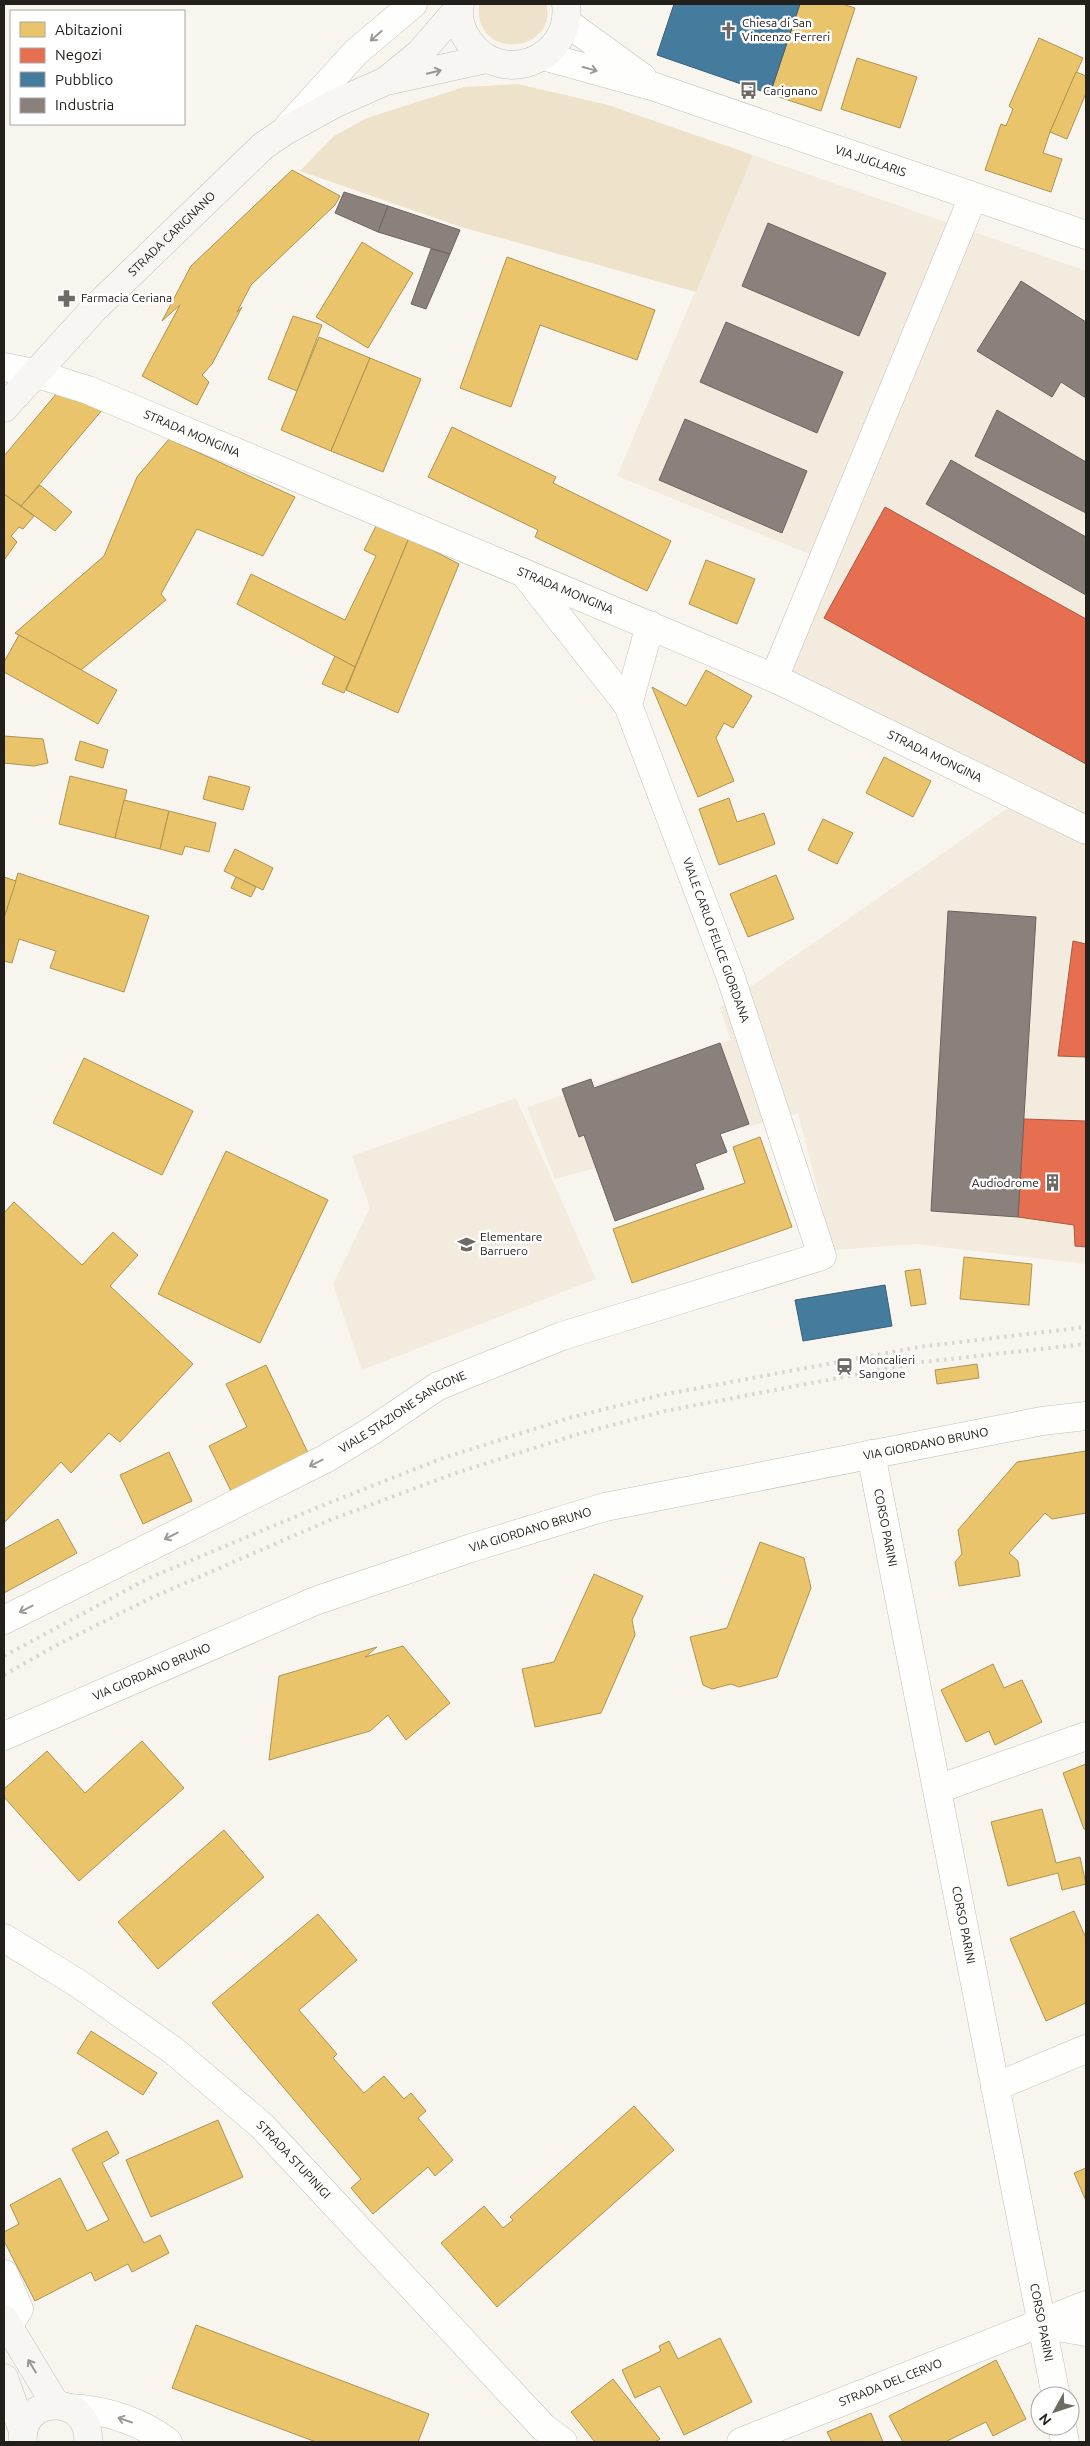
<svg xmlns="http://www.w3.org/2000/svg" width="1090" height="2446" font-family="Ubuntu,sans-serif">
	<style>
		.built { fill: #f2ebde }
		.green { fill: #efe2cb }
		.homes { fill: #e9c46a; stroke: #ae9353 }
		.shops { fill: #e76f51; stroke: #ac5741 }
		.public { fill: #457b9d; stroke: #3b6076 }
		.industry { fill: #8a817c; stroke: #6b645f }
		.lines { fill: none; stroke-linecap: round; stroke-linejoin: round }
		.minor-casing { stroke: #c2c0bb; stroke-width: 29 }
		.tertiary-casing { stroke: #c2c0bb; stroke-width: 29 }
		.secondary-casing { stroke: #c2c0bb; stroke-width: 29 }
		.minor { stroke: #fefefd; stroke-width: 28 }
		.tertiary { stroke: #fefefd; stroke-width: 28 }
		.secondary { stroke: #f8f6f2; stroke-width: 28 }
		.rail { stroke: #d6d6d4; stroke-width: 4; stroke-dasharray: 2.5 5; stroke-linecap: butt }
		.oneway { stroke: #9b9a98 }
		.oneway2 { stroke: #989692 }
		.labels { text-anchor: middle; stroke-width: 5; stroke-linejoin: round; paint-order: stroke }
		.poi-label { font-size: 12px; fill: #23201c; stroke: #fff; text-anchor: start }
		.street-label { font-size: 12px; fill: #23201c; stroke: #fff }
	</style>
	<rect width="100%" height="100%" fill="#f8f5ef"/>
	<g class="built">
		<path d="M 753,155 L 1086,271 L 1086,1264 L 915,1244 L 833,1250 L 798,1113 L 555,1179 L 527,1107 L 731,1040 L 720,1008 L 1008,808 L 761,687 L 812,555 L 617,476 Z"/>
		<path d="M 516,1098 L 596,1279 L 362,1370 L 333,1284 L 370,1208 L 352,1156 Z"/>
	</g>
	<g class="green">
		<path d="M 479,4 L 546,4 C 560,51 473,64 479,4 Z"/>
		<path d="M 518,84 L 608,105 L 753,155 L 696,292 L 461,227 L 300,171 L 334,136 L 367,118 L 464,87 Z"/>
	</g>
	<g class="homes">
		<path d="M 800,4 L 842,4 L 855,8 L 821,111 L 770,94 Z"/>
		<path d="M 1039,38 L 1083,58 L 1050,132 L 1043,153 L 1062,159 L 1051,192 L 985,170 L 1001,124 L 1006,126 L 1013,109 L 1009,106 Z"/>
		<path d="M 857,58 L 917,77 L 900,128 L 841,109 Z"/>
		<path d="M 1076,72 L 1086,76 L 1086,93 L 1067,139 L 1050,132 Z"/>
		<path d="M 292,170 L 340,196 L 335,205 L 251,285 L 237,312 L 242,307 L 212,364 L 202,375 L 209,382 L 197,405 L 142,376 L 180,305 L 162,321 L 191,266 Z"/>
		<path d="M 362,242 L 413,273 L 368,348 L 316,317 Z"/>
		<path d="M 507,257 L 655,310 L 637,360 L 540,325 L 511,407 L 460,388 Z"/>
		<path d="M 293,316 L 322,325 L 297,391 L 268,379 Z"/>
		<path d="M 319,337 L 370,358 L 331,451 L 281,430 Z"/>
		<path d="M 370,358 L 421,379 L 383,472 L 331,451 Z"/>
		<path d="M 57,393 L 103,409 L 21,506 L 4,494 L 4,456 Z"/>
		<path d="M 452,427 L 556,477 L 553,483 L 671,541 L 647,591 L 535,537 L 538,530 L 428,477 Z"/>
		<path d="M 169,439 L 295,497 L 263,556 L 197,529 L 161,594 L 166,600 L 81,670 L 15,633 L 104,556 L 137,477 Z"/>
		<path d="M 40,485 L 72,512 L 55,531 L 21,506 Z"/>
		<path d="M 4,494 L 34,516 L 23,529 L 19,527 L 11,536 L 17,542 L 4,560 Z"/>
		<path d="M 377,524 L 409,538 L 355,667 L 237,604 L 251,574 L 345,620 L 376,556 L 364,550 Z"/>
		<path d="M 409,538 L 459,564 L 398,713 L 346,690 Z"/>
		<path d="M 706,560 L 755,579 L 737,624 L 689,604 Z"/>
		<path d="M 19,635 L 117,690 L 98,724 L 4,672 L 4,662 Z"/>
		<path d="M 335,656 L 355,667 L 344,693 L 322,684 Z"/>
		<path d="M 706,670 L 752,696 L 733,728 L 724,723 L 716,738 L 734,781 L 698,797 L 652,687 L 686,706 Z"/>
		<path d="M 4,736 L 43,739 L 48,763 L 34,766 L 4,763 Z"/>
		<path d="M 80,741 L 108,750 L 103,768 L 75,760 Z"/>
		<path d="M 884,757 L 931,781 L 913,817 L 866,793 Z"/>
		<path d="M 70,776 L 127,790 L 115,838 L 59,824 Z"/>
		<path d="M 209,776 L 250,787 L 243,810 L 203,799 Z"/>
		<path d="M 729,798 L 737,822 L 764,813 L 775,844 L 719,865 L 699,809 Z"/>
		<path d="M 124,800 L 169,811 L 160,849 L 115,838 Z"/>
		<path d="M 169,811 L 216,823 L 209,852 L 185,846 L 182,855 L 160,849 Z"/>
		<path d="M 823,819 L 853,833 L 837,864 L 808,850 Z"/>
		<path d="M 235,849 L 273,868 L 263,890 L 224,871 Z"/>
		<path d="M 18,873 L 149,916 L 124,992 L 50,968 L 56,951 L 19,939 L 12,963 L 4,961 L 4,918 Z"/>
		<path d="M 776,875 L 794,919 L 748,937 L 730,894 Z"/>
		<path d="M 4,877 L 16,881 L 4,918 Z"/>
		<path d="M 236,877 L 256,887 L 251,897 L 231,888 Z"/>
		<path d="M 84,1058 L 193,1111 L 162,1175 L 53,1123 Z"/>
		<path d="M 760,1137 L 792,1227 L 632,1283 L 613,1229 L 745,1183 L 733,1147 Z"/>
		<path d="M 226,1151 L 328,1200 L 260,1343 L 158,1294 Z"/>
		<path d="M 14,1202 L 82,1265 L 113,1232 L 138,1255 L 110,1286 L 193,1364 L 120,1442 L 109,1433 L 71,1473 L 61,1462 L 4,1523 L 4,1213 Z"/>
		<path d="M 964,1257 L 1032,1264 L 1029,1305 L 960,1299 Z"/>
		<path d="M 920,1269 L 926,1304 L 911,1306 L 905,1271 Z"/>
		<path d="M 977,1364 L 979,1378 L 937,1384 L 935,1370 Z"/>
		<path d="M 266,1365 L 309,1455 L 232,1493 L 209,1446 L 247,1427 L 226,1384 Z"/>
		<path d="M 1086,1451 L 1086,1513 L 1052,1519 L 1045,1513 L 1009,1553 L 1018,1561 L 1020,1576 L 959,1586 L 955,1562 L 962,1554 L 958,1530 L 1017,1462 Z"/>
		<path d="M 169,1452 L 192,1501 L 143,1524 L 120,1475 Z"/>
		<path d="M 58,1519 L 77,1553 L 4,1593 L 4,1549 Z"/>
		<path d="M 760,1542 L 804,1558 L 811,1588 L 777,1677 L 739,1687 L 731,1684 L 712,1689 L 703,1685 L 690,1637 L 727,1628 Z"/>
		<path d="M 594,1574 L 643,1596 L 632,1620 L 635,1635 L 601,1713 L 535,1727 L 522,1669 L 554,1662 Z"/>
		<path d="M 403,1646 L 450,1703 L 406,1740 L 388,1715 L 370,1731 L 269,1760 L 279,1676 L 377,1647 L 365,1657 Z"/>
		<path d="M 993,1664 L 1004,1688 L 1022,1680 L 1042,1722 L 995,1745 L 989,1731 L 966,1742 L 941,1690 Z"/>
		<path d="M 142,1741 L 184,1788 L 79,1881 L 4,1797 L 4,1789 L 47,1751 L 85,1793 Z"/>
		<path d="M 1086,1764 L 1086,1829 L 1084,1829 L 1063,1773 Z"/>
		<path d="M 1042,1809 L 1056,1863 L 1080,1857 L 1086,1884 L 1062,1890 L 1058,1873 L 1008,1886 L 991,1822 Z"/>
		<path d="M 224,1830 L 264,1877 L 158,1969 L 118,1922 Z"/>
		<path d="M 1074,1911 L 1086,1938 L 1086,2003 L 1046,2021 L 1010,1939 Z"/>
		<path d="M 318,1914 L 357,1960 L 299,2010 L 337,2054 L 333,2058 L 364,2093 L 384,2076 L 404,2099 L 411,2093 L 426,2111 L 418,2118 L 453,2160 L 435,2176 L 428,2167 L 373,2214 L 351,2188 L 361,2179 L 212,2003 Z"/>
		<path d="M 91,2031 L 157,2073 L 143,2095 L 77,2053 Z"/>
		<path d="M 634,2106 L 674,2150 L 497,2307 L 441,2243 L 484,2206 L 503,2228 L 513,2220 L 510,2217 Z"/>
		<path d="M 218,2120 L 243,2177 L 151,2217 L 126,2160 Z"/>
		<path d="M 107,2131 L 119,2153 L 102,2163 L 144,2243 L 160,2235 L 169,2253 L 132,2272 L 128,2264 L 95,2281 L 91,2272 L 35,2301 L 4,2241 L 4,2232 L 19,2224 L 10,2205 L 60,2178 L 87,2231 L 109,2220 L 72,2149 Z"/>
		<path d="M 1086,2168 L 1086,2201 L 1074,2173 Z"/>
		<path d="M 196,2325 L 429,2414 L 418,2442 L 316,2442 L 172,2388 Z"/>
		<path d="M 720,2338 L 752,2402 L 684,2435 L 660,2386 L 635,2398 L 622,2370 L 661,2351 L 659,2346 L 669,2341 L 678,2359 Z"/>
		<path d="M 996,2360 L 1026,2419 L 993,2436 L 986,2422 L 945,2442 L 903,2442 L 889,2416 Z"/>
		<path d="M 613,2379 L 660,2439 L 655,2442 L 595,2442 L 571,2412 Z"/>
		<path d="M 871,2413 L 883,2442 L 832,2442 L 827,2432 Z"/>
	</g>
	<g class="shops">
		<path d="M 885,507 L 1086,619 L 1086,764 L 824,618 Z"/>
		<path d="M 1073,941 L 1086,944 L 1086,1057 L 1058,1056 Z"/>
		<path d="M 1024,1119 L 1086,1121 L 1086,1247 L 1075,1246 L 1074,1225 L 1018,1217 Z"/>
	</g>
	<g class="public">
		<path d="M 674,4 L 800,4 L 770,94 L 657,55 Z"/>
		<path d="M 885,1285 L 892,1326 L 803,1341 L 795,1300 Z"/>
	</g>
	<g class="industry">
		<path d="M 344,192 L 388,206 L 378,232 L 335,213 Z"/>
		<path d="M 388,206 L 460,230 L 450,254 L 378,232 Z"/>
		<path d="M 768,223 L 886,273 L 859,336 L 742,286 Z"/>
		<path d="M 431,249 L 450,254 L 426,309 L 411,304 Z"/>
		<path d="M 1021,281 L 1086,322 L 1086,398 L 1061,382 L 1052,397 L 977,351 Z"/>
		<path d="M 726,322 L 843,372 L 817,433 L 700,382 Z"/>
		<path d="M 997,410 L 1086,462 L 1086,513 L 975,456 Z"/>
		<path d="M 685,419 L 807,471 L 782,533 L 659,480 Z"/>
		<path d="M 951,460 L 1086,537 L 1086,595 L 926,504 Z"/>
		<path d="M 948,911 L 1036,917 L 1018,1217 L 931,1211 Z"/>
		<path d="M 720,1043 L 749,1124 L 720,1134 L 727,1152 L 695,1164 L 704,1189 L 615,1221 L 584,1135 L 579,1137 L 562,1089 L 591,1079 L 594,1088 Z"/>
	</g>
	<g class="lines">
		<defs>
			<g id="minor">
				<path d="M 288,127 L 356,52 L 413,4"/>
				<path id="s1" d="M 4,367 L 34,373 L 88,390 L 774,678 L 1086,830"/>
				<path d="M 524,573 L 628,705"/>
				<path d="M 774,678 L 973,197"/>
				<path id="s2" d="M 871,1454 L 1056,2396"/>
				<path id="s3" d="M 4,1620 L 325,1459 L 373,1430 L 438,1386 L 562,1336 L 822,1256 L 730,975 L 628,705 L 650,625"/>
				<path id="s4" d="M 4,1736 L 315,1601 L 471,1548 L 605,1507 L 1042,1421 L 1086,1416"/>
				<path d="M 938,1789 L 1086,1736"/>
				<path id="s5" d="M 4,1938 L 79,1984 L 174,2051 L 262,2126 L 543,2427 L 563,2442"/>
				<path d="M 995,2087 L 1086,2049"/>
				<path d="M 4,2274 L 19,2309 L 8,2327 L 4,2329"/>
				<path d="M 1041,2324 L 1086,2332"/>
				<path d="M 70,2408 C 105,2410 140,2421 168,2442"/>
				<path d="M 1062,2426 L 1065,2442"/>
				<path id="s6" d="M 741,2442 L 1086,2305"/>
			</g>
			<g id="tertiary">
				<path d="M 566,22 L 642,77"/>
				<path id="s7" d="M 543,56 L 655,87 L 1086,235"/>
			</g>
			<g id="secondary">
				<path d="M 460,4 C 457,17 461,30 468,40 C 499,88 573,61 566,4"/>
				<path d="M 387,80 L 420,53 L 459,8"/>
				<path id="s8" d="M 4,408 L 94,309 L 263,146 L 285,131 L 334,104 L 386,81 L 486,59"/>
				<path d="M 4,2319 L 56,2405"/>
				<path d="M 4,2378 L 23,2431"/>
				<path d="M 23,2442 C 18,2395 91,2392 88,2442"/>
			</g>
		</defs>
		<use href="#minor" class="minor-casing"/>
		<use href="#tertiary" class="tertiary-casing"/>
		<use href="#secondary" class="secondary-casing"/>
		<use href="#minor" class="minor"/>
		<use href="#tertiary" class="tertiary"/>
		<use href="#secondary" class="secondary"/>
		<g class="rail">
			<path d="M 4,1656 L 149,1578 L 321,1506 L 443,1458 L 569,1418 L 661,1395 L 919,1347 L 1086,1327"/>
			<path d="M 4,1675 L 53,1647 L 153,1597 L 330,1520 L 453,1474 L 575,1435 L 665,1411 L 922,1362 L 1086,1344"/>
		</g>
	</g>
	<defs><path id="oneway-shaft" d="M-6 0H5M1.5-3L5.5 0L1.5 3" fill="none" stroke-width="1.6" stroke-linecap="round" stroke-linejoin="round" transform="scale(1.25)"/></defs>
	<g class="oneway">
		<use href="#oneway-shaft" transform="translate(376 36) rotate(139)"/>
		<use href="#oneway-shaft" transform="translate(590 69) rotate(15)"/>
		<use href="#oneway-shaft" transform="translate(316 1463) rotate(153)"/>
		<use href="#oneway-shaft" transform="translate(171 1536) rotate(153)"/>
		<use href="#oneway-shaft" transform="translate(26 1609) rotate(153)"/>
		<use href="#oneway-shaft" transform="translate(125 2420) rotate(-161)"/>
	</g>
	<g class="oneway2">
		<use href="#oneway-shaft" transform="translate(434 72) rotate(-14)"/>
		<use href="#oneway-shaft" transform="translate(32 2366) rotate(-121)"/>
	</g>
	<defs>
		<symbol id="church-bare" viewBox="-9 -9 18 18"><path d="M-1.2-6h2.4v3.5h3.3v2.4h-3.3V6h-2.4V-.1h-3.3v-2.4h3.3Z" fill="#6e6b66" stroke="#fff" stroke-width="2.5" paint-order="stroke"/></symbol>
		<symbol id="bus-bare" viewBox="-9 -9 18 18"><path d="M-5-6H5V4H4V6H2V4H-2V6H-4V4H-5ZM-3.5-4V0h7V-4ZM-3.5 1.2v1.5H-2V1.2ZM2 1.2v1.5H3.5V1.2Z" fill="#6e6b66" stroke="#fff" stroke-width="2.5" paint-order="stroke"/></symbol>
		<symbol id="pharmacy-bare" viewBox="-9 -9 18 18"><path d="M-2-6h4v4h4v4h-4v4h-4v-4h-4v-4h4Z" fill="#6e6b66" stroke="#fff" stroke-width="2.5" paint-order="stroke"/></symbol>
		<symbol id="building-bare" viewBox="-9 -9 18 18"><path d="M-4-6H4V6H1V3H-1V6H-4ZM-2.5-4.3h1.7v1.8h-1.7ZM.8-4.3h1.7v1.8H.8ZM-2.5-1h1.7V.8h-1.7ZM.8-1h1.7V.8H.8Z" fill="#6e6b66" stroke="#fff" stroke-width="2.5" paint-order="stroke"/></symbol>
		<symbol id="school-bare" viewBox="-9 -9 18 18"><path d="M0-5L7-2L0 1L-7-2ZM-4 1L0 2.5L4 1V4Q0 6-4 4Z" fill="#6e6b66" stroke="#fff" stroke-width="2.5" paint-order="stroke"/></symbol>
		<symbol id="station-bare" viewBox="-9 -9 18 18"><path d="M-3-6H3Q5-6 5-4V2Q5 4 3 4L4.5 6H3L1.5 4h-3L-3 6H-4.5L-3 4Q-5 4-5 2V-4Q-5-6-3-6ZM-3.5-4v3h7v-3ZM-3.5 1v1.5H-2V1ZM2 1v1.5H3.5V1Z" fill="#6e6b66" stroke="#fff" stroke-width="2.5" paint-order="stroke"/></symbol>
	</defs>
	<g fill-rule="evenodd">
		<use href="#church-bare" x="716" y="18" width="25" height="25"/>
		<use href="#bus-bare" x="736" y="78" width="25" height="25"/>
		<use href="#pharmacy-bare" x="54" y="286" width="25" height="25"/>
		<use href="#building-bare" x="1040" y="1170" width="25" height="25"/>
		<use href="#school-bare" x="454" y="1232" width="25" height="25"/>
		<use href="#station-bare" x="832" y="1354" width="25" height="25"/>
	</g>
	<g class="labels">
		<g class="poi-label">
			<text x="742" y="27">Chiesa di San<tspan x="742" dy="14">Vincenzo Ferreri</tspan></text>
			<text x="763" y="95">Carignano</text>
			<text x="81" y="302">Farmacia Ceriana</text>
			<text x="1039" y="1187" text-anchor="end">Audiodrome</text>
			<text x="480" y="1241">Elementare<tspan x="480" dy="14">Barruero</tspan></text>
			<text x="859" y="1364">Moncalieri<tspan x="859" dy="14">Sangone</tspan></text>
		</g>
		<g class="street-label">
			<text dy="4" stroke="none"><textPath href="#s7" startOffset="344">VIA JUGLARIS</textPath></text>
			<text dy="4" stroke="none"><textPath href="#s8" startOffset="242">STRADA CARIGNANO</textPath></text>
			<text dy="4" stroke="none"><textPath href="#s1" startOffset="200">STRADA MONGINA</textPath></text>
			<text dy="4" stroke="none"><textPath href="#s1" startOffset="605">STRADA MONGINA</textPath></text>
			<text dy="4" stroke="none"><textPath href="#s1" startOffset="1010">STRADA MONGINA</textPath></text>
			<text transform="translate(716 940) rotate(70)" y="4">VIALE CARLO FELICE GIORDANA</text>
			<text dy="4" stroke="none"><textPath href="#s3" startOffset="450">VIALE STAZIONE SANGONE</textPath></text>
			<text dy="4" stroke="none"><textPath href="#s4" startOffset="971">VIA GIORDANO BRUNO</textPath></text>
			<text dy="4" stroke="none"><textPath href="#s2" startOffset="75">CORSO PARINI</textPath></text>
			<text dy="4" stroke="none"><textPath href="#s4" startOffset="566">VIA GIORDANO BRUNO</textPath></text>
			<text dy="4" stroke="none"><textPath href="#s4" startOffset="161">VIA GIORDANO BRUNO</textPath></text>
			<text dy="4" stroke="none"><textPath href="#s2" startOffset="480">CORSO PARINI</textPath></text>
			<text dy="4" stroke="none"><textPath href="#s5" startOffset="366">STRADA STUPINIGI</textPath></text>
			<text dy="4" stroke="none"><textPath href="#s2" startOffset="885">CORSO PARINI</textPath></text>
			<text dy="4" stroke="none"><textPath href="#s6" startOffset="161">STRADA DEL CERVO</textPath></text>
		</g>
	</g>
	<rect width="1090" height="2446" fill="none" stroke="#23201c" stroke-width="10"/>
	<rect x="10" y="10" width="175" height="115" fill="#ffffff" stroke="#a7a6a4"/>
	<rect x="20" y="22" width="25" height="15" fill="#e9c46a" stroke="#a7a6a4"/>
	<text x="55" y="35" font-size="15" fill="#23201c">Abitazioni</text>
	<rect x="20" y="48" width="25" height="15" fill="#e76f51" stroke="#a7a6a4"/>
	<text x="55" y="60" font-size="15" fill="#23201c">Negozi</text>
	<rect x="20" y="72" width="25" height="15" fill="#457b9d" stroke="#a7a6a4"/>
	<text x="55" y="85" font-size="15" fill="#23201c">Pubblico</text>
	<rect x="20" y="98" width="25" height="15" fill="#8a817c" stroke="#a7a6a4"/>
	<text x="55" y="110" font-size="15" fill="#23201c">Industria</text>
	<g transform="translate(1055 2411) rotate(230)"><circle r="24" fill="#ffffff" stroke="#a7a6a4"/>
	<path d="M0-4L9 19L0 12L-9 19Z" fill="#6e6b66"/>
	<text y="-8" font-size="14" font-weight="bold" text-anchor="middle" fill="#23201c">N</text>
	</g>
</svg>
